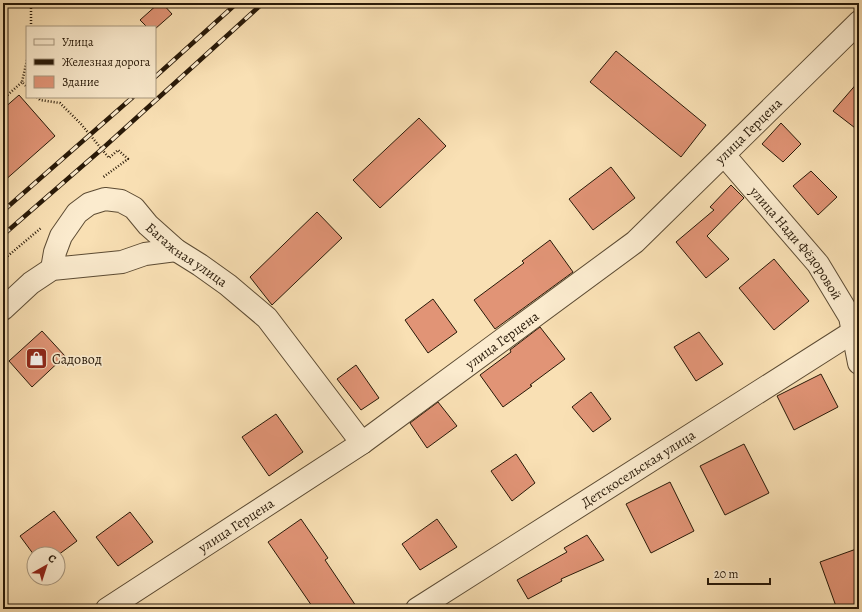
<svg xmlns="http://www.w3.org/2000/svg" width="862" height="612" font-family="Alegreya,serif">
	<style>
		.building { fill: #e19476; stroke: #281908 }
		.lines { fill: none; stroke-linecap: round; stroke-linejoin: round }
		.minor-casing { stroke: #5c4b33; stroke-width: 24 }
		.path { stroke: #281908; stroke-width: 2.5; stroke-dasharray: 1 2; stroke-linecap: butt }
		.minor { stroke: #fbebce; stroke-width: 22 }
		.rail-casing { stroke: #281908; stroke-width: 4.5 }
		.rail { stroke: #fbebce; stroke-width: 3; stroke-dasharray: 9; stroke-linecap: butt }
		.labels { text-anchor: middle; stroke-width: 3.5; stroke-linejoin: round; paint-order: stroke }
		.street-label { font-size: 14px; fill: #281908; stroke: #fbebce }
		.poi-label { font-size: 14px; fill: #281908; stroke: #fbebce; text-anchor: start }
	</style>
	<rect width="100%" height="100%" fill="#f9e0b4"/>
	<filter id="stains"><feTurbulence type="fractalNoise" baseFrequency=".005" numOctaves="4"/><feColorMatrix values="0 0 0 0 .2 0 0 0 0 .09 0 0 0 0 .02 0 0 0 .5 -.17"/></filter>
	<radialGradient id="worn" r=".72"><stop offset=".6" stop-color="#630" stop-opacity="0"/><stop offset="1" stop-color="#630" stop-opacity=".3"/></radialGradient>
	<g class="building">
		<path d="M 159,3 L 162,3 L 172,14 L 155,29 L 155,27 L 147,27 L 140,20 Z"/>
		<path d="M 616,51 L 706,125 L 681,157 L 590,82 Z"/>
		<path d="M 859,81 L 859,131 L 833,111 Z"/>
		<path d="M 19,95 L 55,136 L 3,182 L 3,109 Z"/>
		<path d="M 419,118 L 446,146 L 380,208 L 353,180 Z"/>
		<path d="M 781,123 L 801,144 L 783,162 L 762,144 Z"/>
		<path d="M 611,167 L 635,198 L 593,230 L 569,199 Z"/>
		<path d="M 811,171 L 837,197 L 818,215 L 793,186 Z"/>
		<path d="M 731,185 L 744,198 L 707,236 L 729,259 L 706,278 L 676,242 L 714,210 L 710,207 Z"/>
		<path d="M 317,212 L 342,238 L 272,305 L 250,277 Z"/>
		<path d="M 550,240 L 573,272 L 495,329 L 474,300 L 524,263 L 522,261 Z"/>
		<path d="M 774,259 L 809,301 L 774,330 L 739,288 Z"/>
		<path d="M 433,299 L 457,332 L 428,353 L 405,320 Z"/>
		<path d="M 540,327 L 565,359 L 530,385 L 532,386 L 503,407 L 480,375 L 511,352 L 510,350 Z"/>
		<path d="M 42,331 L 65,356 L 32,387 L 9,361 Z"/>
		<path d="M 699,332 L 723,364 L 696,381 L 674,347 Z"/>
		<path d="M 356,365 L 379,398 L 361,410 L 337,379 Z"/>
		<path d="M 821,374 L 838,407 L 794,430 L 777,396 Z"/>
		<path d="M 591,392 L 611,419 L 593,432 L 572,407 Z"/>
		<path d="M 438,402 L 457,426 L 427,448 L 410,423 Z"/>
		<path d="M 276,414 L 303,452 L 269,476 L 242,437 Z"/>
		<path d="M 744,444 L 769,493 L 725,515 L 700,466 Z"/>
		<path d="M 516,454 L 535,483 L 512,501 L 491,471 Z"/>
		<path d="M 670,482 L 694,531 L 651,553 L 626,504 Z"/>
		<path d="M 54,511 L 77,541 L 58,555 L 34,555 L 20,536 Z"/>
		<path d="M 130,512 L 153,542 L 118,566 L 96,537 Z"/>
		<path d="M 301,519 L 328,558 L 325,560 L 358,609 L 314,609 L 268,542 Z"/>
		<path d="M 437,519 L 457,547 L 420,570 L 402,544 Z"/>
		<path d="M 587,535 L 604,560 L 561,579 L 562,581 L 528,599 L 517,580 L 567,552 L 564,548 Z"/>
		<path d="M 859,548 L 859,603 L 842,609 L 837,609 L 820,562 Z"/>
	</g>
	<g class="lines">
		<defs>
			<g id="minor">
				<path id="s1" d="M 724,155 L 818,264 L 850,317 L 859,363"/>
				<path id="s2" d="M 52,269 L 55,252 L 61,236 L 77,213 L 89,204 L 105,199 L 121,201 L 134,208 L 148,225 L 176,250 L 200,265 L 228,285 L 267,318 L 362,443"/>
				<path d="M 3,309 L 31,283 L 52,269 L 122,262 L 145,254 L 176,250"/>
				<path id="s3" d="M 107,609 L 362,443 L 635,242 L 859,22"/>
				<path id="s4" d="M 417,609 L 859,328"/>
			</g>
		</defs>
		<use href="#minor" class="minor-casing"/>
		<g class="path">
			<path d="M 31,27 L 31,3"/>
			<path d="M 27,60 L 22,82 L 27,87"/>
			<path d="M 37,97 L 40,100 L 60,103 L 81,124 L 109,158 L 118,150 L 128,159 L 102,178"/>
			<path d="M 3,99 L 22,82"/>
			<path d="M 3,260 L 41,228"/>
		</g>
		<use href="#minor" class="minor"/>
		<defs>
			<g id="rail">
				<path d="M 155,77 L 237,3"/>
				<path d="M 3,211 L 133,97"/>
				<path d="M 3,235 L 102,149 L 263,3"/>
			</g>
		</defs>
		<use href="#rail" class="rail-casing"/>
		<use href="#rail" class="rail"/>
	</g>
	<defs>
		<symbol id="shop-square" viewBox="-11 -11 22 22"><rect x="-9" y="-9" width="18" height="18" rx="4" fill="#8f2418" stroke="#fbebce"/><path d="M-5-2.5h2.3a2.7 3.5 0 0 1 5.4 0H5L5.5 6h-11ZM-1.5-2.5h3a1.5 2.3 0 0 0-3 0Z" fill="#fff"/></symbol>
	</defs>
	<g fill-rule="evenodd">
		<use href="#shop-square" x="24" y="346" width="25" height="25"/>
	</g>
	<g class="labels">
		<g class="street-label">
			<text dy="5" stroke="none"><textPath href="#s3" startOffset="802">улица Герцена</textPath></text>
			<text dy="5" stroke="none"><textPath href="#s1" startOffset="114">улица Нади Фёдоровой</textPath></text>
			<text dy="5" stroke="none"><textPath href="#s2" startOffset="196">Багажная улица</textPath></text>
			<text dy="5" stroke="none"><textPath href="#s3" startOffset="478">улица Герцена</textPath></text>
			<text dy="5" stroke="none"><textPath href="#s4" startOffset="262">Детскосельская улица</textPath></text>
			<text dy="5" stroke="none"><textPath href="#s3" startOffset="154">улица Герцена</textPath></text>
		</g>
		<g class="poi-label">
			<text x="52" y="364">Садовод</text>
		</g>
	</g>
	<rect width="862" height="612" fill="none" stroke="#f9e0b4" stroke-width="16"/>
	<rect x="4" y="4" width="854" height="604" fill="none" stroke="#281908" stroke-width="2"/>
	<rect x="8" y="8" width="846" height="596" fill="none" stroke="#281908"/>
	<rect x="26" y="26" width="130" height="72" fill="#fbebce" stroke="#a7977f"/>
	<rect x="34" y="39" width="20" height="6" fill="#fbebce" stroke="#a7977f"/>
	<text x="62" y="46" font-size="12" fill="#281908">Улица</text>
	<rect x="34" y="59" width="20" height="6" fill="#281908" stroke="#a7977f"/>
	<text x="62" y="66" font-size="12" fill="#281908">Железная дорога</text>
	<rect x="34" y="76" width="20" height="12" fill="#e19476" stroke="#a7977f"/>
	<text x="62" y="86" font-size="12" fill="#281908">Здание</text>
	<g transform="translate(46 566) rotate(39)"><circle r="19" fill="#fbebce" stroke="#a7977f"/>
	<path d="M0-3L7 15L0 10L-7 15Z" fill="#8f2418"/>
	<text y="-6" font-size="11" font-weight="bold" text-anchor="middle" fill="#281908">С</text>
	</g>
	<path d="M708 578v6h62v-6" fill="none" stroke="#281908" stroke-width="2"/>
	<text x="714" y="578" font-size="12" fill="#281908" stroke="#fbebce" stroke-width="3" paint-order="stroke">20 m</text>
	<rect width="100%" height="100%" filter="url(#stains)"/>
	<rect width="100%" height="100%" fill="url(#worn)"/>
</svg>
